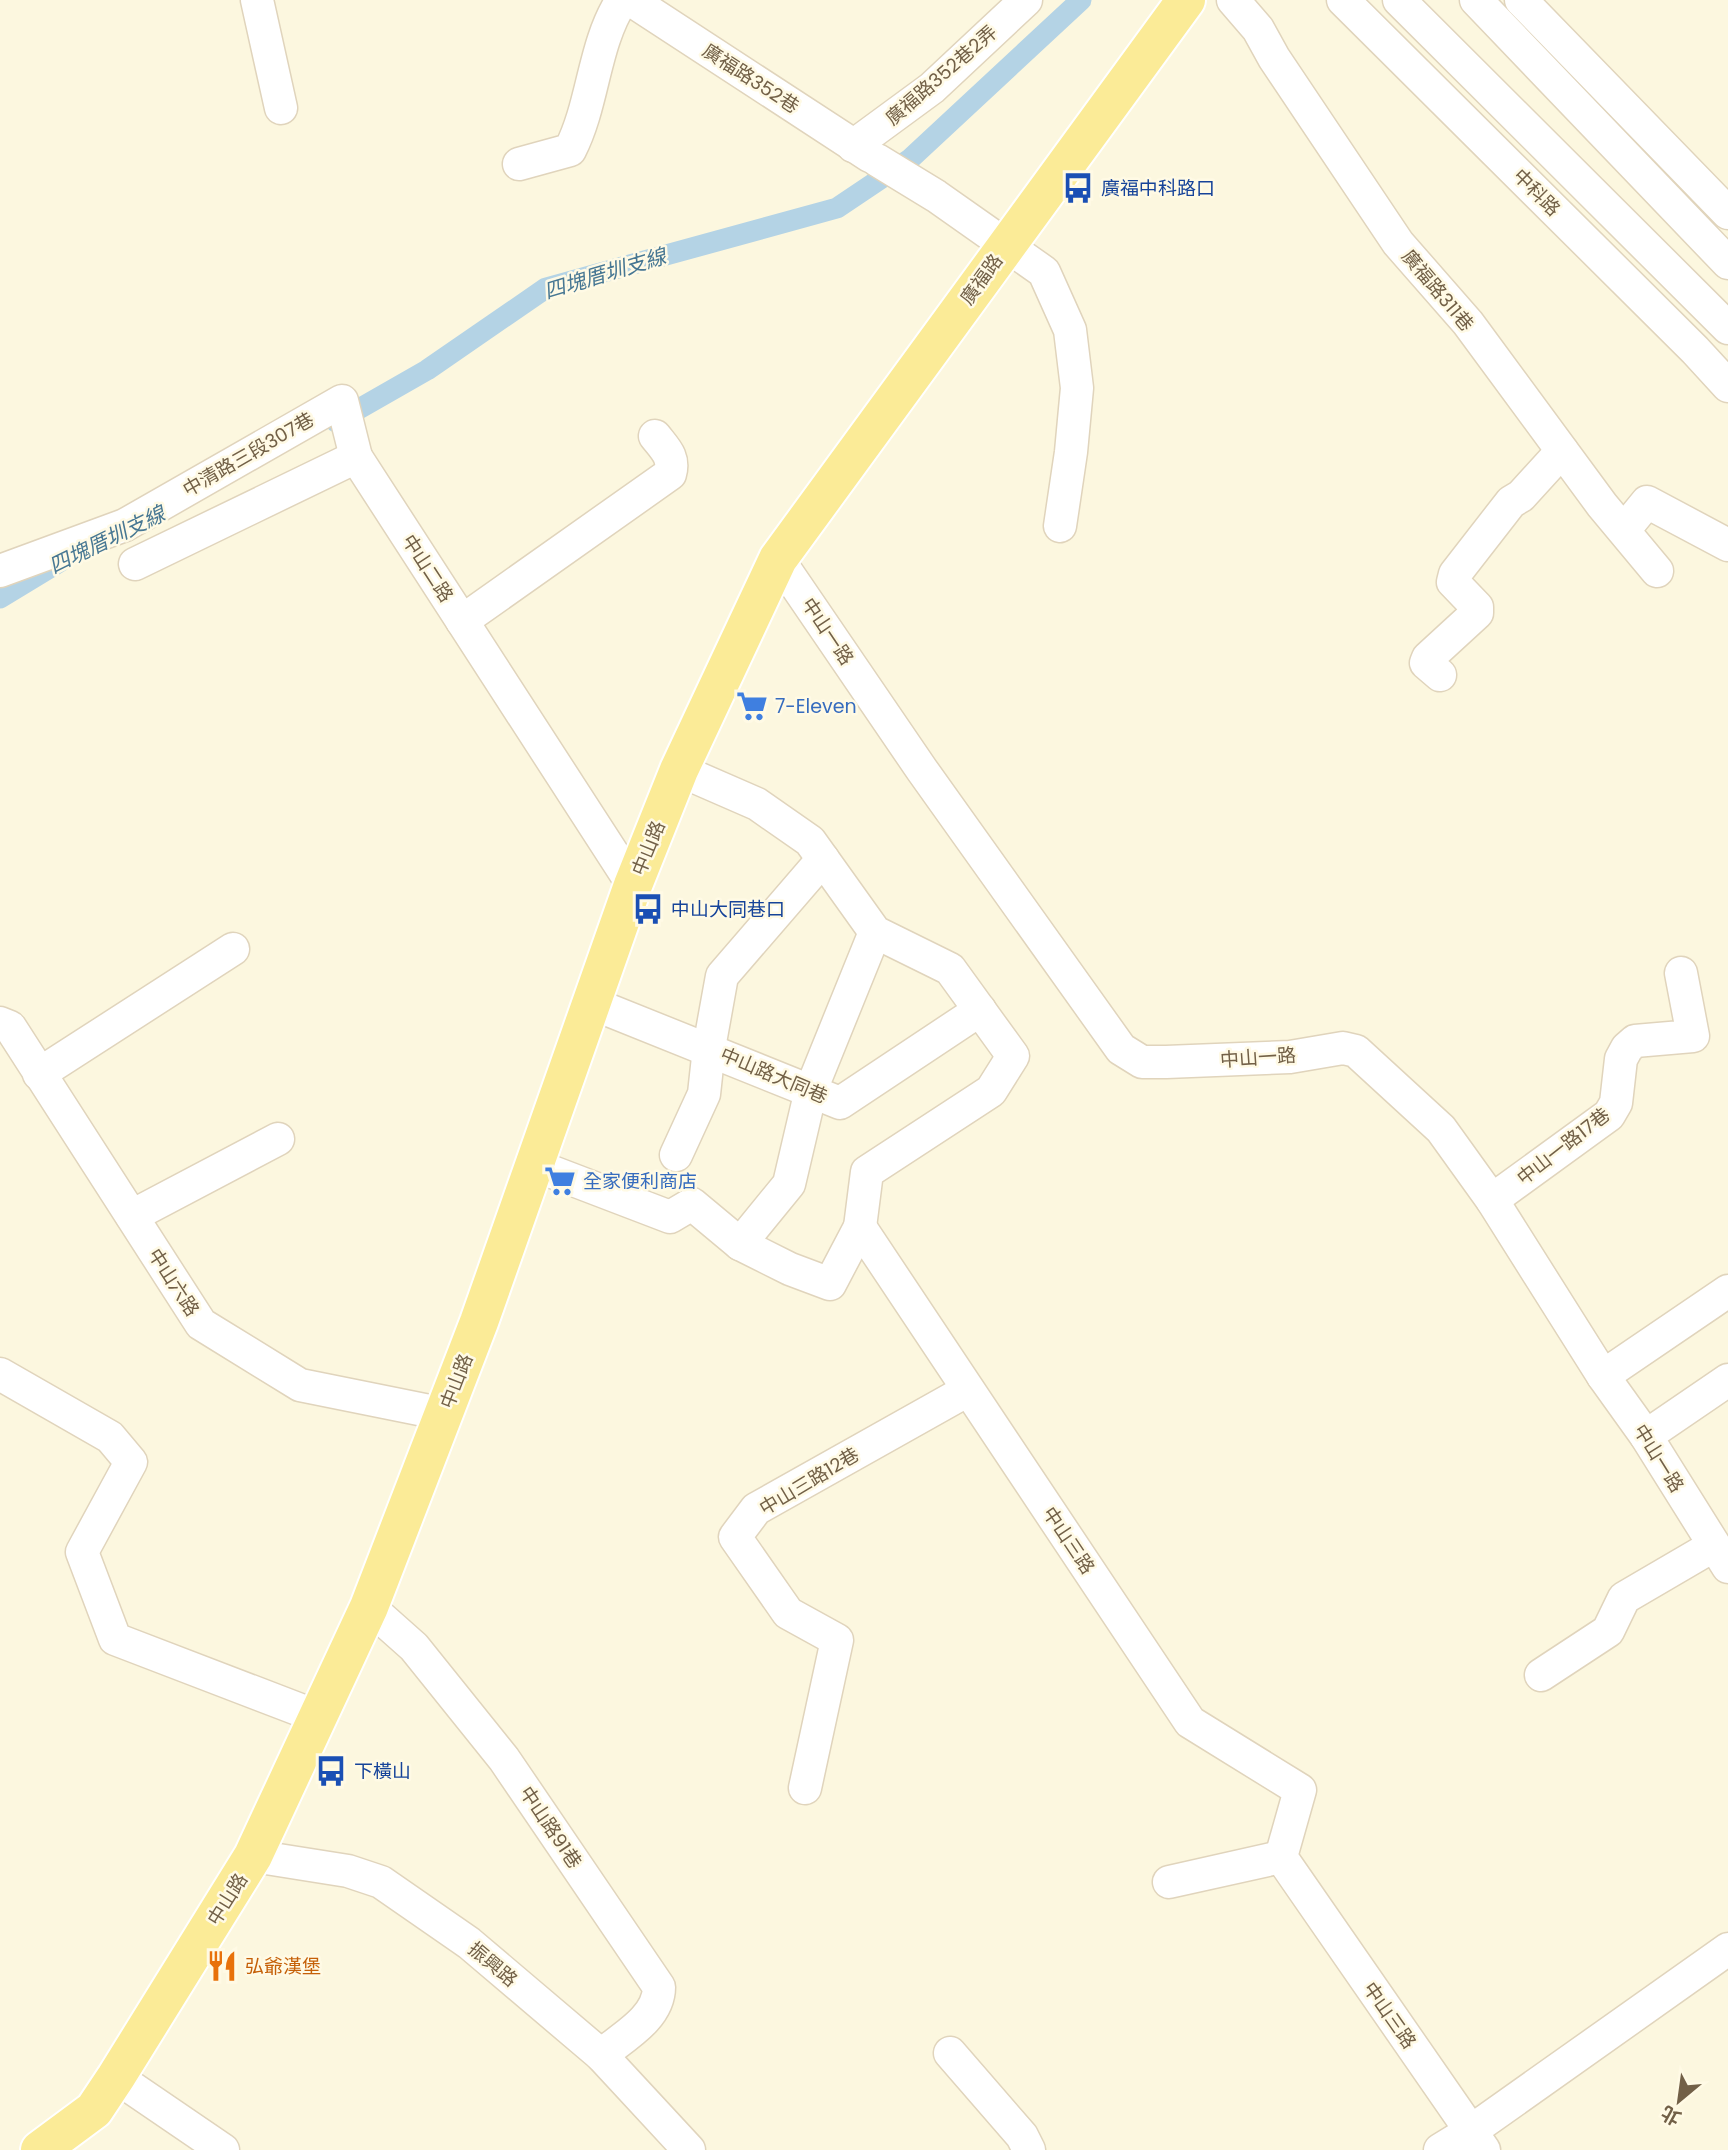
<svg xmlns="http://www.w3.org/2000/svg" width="1728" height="2150" font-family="Poppins,'Noto Sans TC',sans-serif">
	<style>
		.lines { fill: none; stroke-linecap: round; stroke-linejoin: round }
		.canal { stroke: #b4d3e5; stroke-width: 21 }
		.minor-casing { stroke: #e0d4bc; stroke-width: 35 }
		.major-casing { stroke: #fff; stroke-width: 42 }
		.minor { stroke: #fff; stroke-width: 32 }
		.major { stroke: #fbeb97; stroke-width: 38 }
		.labels { text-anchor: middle; stroke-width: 5; stroke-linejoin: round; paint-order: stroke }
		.street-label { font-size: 19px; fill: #726047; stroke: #fffae5 }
		.transit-label { font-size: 19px; fill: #164399; stroke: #fffae5; text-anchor: start }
		.shop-label { font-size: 19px; fill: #366cbe; stroke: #fffae5; text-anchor: start }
		.food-label { font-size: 19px; fill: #c56008; stroke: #fffae5; text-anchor: start }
		.water-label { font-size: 21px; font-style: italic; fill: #477793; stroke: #fffae5 }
	</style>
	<rect width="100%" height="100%" fill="#fcf7df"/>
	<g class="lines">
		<g class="canal">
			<path d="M 336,422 L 427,370 L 546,288 L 837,208 L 910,159 L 1081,0"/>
			<path d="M 0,598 L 61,561"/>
		</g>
		<defs>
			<g id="minor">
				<path d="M 257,0 L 281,108"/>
				<path d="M 631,0 L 870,156"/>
				<path d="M 1233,0 L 1258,29 L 1274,58 L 1398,243 L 1468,323 L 1602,505 L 1657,571"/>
				<path d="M 1343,0 L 1695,350 L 1728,386"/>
				<path d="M 1399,0 L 1728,328"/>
				<path d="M 1476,0 L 1728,263"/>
				<path d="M 1521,0 L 1728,213"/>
				<path d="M 853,146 L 932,88 L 1026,0"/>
				<path d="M 877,160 L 936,196 L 1044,272 L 1070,330 L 1077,388 L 1071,452 L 1060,526"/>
				<path d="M 519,164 L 570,150 C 594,103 593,45 622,0"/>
				<path d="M 1624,530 L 1647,502 L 1728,545"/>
				<path d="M 778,559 L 922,770 L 1121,1049 L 1142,1062 L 1166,1062 L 1290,1057 L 1343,1048 L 1356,1051 L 1441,1129 L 1492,1200 L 1603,1376 L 1646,1436 L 1728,1567"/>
				<path d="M 135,564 L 356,457 L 633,885"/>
				<path d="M 0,571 L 125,525 L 342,401 L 356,457"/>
				<path d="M 462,621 L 670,474 C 675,457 665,449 655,436"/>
				<path d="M 1440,675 L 1426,663 L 1428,658 L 1477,613 L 1477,607 L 1453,582 L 1455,574 L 1511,502 L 1521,496 L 1562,451"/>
				<path d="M 679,770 L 757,804 L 810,841 L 875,932 L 950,969 L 1013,1056 L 991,1091 L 867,1172 L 860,1227"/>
				<path d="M 591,1003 L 840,1103 L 980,1010"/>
				<path d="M 0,1023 L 10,1027 L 201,1324 L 300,1385 L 444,1414"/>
				<path d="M 39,1074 L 233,949"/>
				<path d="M 676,1155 L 704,1094 L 709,1048 L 722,976 L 823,859"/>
				<path d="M 534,1165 L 670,1217 L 692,1204 L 740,1244 L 790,1269 L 830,1284 L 860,1227 L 1190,1722 L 1300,1790 L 1281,1857 L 1484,2150"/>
				<path d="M 1492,1200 L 1609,1115 L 1616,1103 L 1621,1059 L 1627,1048 L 1635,1041 L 1693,1036 L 1681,973"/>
				<path d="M 132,1216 L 278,1139"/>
				<path d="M 740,1244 L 789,1184 L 811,1090 L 875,932"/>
				<path d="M 0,1374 L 110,1437 L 131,1462 L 82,1552 L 115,1639 L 316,1716"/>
				<path d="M 1603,1376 L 1728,1291"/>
				<path d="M 1646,1436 L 1728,1380"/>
				<path d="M 369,1607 L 414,1647 L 504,1759 L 659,1987 C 659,2018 623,2037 601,2055"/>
				<path d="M 1541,1675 L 1608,1631 L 1624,1598 L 1713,1546"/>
				<path d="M 805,1788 L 837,1640 L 788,1613 L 735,1537 L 756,1509 L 968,1390"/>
				<path d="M 253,1856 L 348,1871 L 381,1882 L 469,1943 L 601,2055 L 689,2150"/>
				<path d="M 1169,1882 L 1281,1857"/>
				<path d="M 950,2053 L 1022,2136 L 1029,2150"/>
				<path d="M 116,2077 L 223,2150"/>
				<path d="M 1440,2150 L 1471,2131 L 1728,1949"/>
			</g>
			<path id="major" d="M 40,2150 L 94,2110 L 116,2077 L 253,1856 L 369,1607 L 479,1322 L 633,885 L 679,770 L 778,559 L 1186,0"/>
		</defs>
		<use href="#minor" class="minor-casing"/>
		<use href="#major" class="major-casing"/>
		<use href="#minor" class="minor"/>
		<use href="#major" class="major"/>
	</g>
	<defs>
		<symbol id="bus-bare" viewBox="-9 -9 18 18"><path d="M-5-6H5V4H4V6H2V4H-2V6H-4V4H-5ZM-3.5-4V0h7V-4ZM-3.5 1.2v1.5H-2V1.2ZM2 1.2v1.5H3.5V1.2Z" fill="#1a4fb4" stroke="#fffae5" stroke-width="2.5" paint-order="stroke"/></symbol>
		<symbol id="supermarket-bare" viewBox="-9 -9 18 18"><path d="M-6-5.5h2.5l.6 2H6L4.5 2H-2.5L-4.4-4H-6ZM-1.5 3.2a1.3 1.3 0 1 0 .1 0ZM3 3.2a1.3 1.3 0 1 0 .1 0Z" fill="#3f7fe0" stroke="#fffae5" stroke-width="2.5" paint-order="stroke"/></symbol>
		<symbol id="restaurant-bare" viewBox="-9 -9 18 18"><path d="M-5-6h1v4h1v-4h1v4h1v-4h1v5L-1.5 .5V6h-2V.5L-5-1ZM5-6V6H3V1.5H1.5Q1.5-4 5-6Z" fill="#e8710a" stroke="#fffae5" stroke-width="2.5" paint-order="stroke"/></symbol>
	</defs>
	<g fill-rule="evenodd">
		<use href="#bus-bare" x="1056" y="166" width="44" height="44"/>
		<use href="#supermarket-bare" x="730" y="684" width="44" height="44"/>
		<use href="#bus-bare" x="626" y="887" width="44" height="44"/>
		<use href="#supermarket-bare" x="538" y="1159" width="44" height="44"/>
		<use href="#bus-bare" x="309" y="1749" width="44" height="44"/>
		<use href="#restaurant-bare" x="200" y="1944" width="44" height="44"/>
	</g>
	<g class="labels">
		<g class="street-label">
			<text transform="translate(941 75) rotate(-41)" y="7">廣福路352巷2弄</text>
			<text transform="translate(751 78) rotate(33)" y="7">廣福路352巷</text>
			<text transform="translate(1537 192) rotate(45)" y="7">中科路</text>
			<text transform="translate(981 279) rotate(-54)" y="7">廣福路</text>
			<text transform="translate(1438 290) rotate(50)" y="7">廣福路311巷</text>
			<text transform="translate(248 454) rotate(-30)" y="7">中清路三段307巷</text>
			<text transform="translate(428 568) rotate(57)" y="7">中山二路</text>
			<text transform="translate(828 631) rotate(56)" y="7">中山一路</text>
			<text transform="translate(648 848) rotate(-68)" y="7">中山路</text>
			<text transform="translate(1258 1057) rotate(-4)" y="7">中山一路</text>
			<text transform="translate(774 1075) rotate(23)" y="7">中山路大同巷</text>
			<text transform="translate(1563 1146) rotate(-38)" y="7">中山一路17巷</text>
			<text transform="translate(174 1282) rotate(57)" y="7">中山六路</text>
			<text transform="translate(456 1381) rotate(-69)" y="7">中山路</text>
			<text transform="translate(1659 1458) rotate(58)" y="7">中山一路</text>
			<text transform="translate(809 1481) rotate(-31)" y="7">中山三路12巷</text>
			<text transform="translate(1069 1540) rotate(56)" y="7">中山三路</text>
			<text transform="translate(551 1827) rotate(56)" y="7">中山路91巷</text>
			<text transform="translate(227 1899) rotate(-58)" y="7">中山路</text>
			<text transform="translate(493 1964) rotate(40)" y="7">振興路</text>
			<text transform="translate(1390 2015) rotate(55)" y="7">中山三路</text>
		</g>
		<g class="transit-label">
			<text x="1101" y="195">廣福中科路口</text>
			<text x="671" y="916">中山大同巷口</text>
			<text x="354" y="1778">下橫山</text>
		</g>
		<g class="shop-label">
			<text x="775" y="713">7-Eleven</text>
			<text x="583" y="1188">全家便利商店</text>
		</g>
		<g class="food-label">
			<text x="245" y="1973">弘爺漢堡</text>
		</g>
		<g class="water-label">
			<text transform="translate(605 274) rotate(-17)" y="7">四塊厝圳支線</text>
			<text transform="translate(107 540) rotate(-26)" y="7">四塊厝圳支線</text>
		</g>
	</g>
	<g transform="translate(1679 2101) rotate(209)" stroke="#fffae5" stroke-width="5" paint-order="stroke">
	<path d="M0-5L12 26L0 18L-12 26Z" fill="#726047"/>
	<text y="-10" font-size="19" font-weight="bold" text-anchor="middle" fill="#726047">北</text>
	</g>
</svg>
